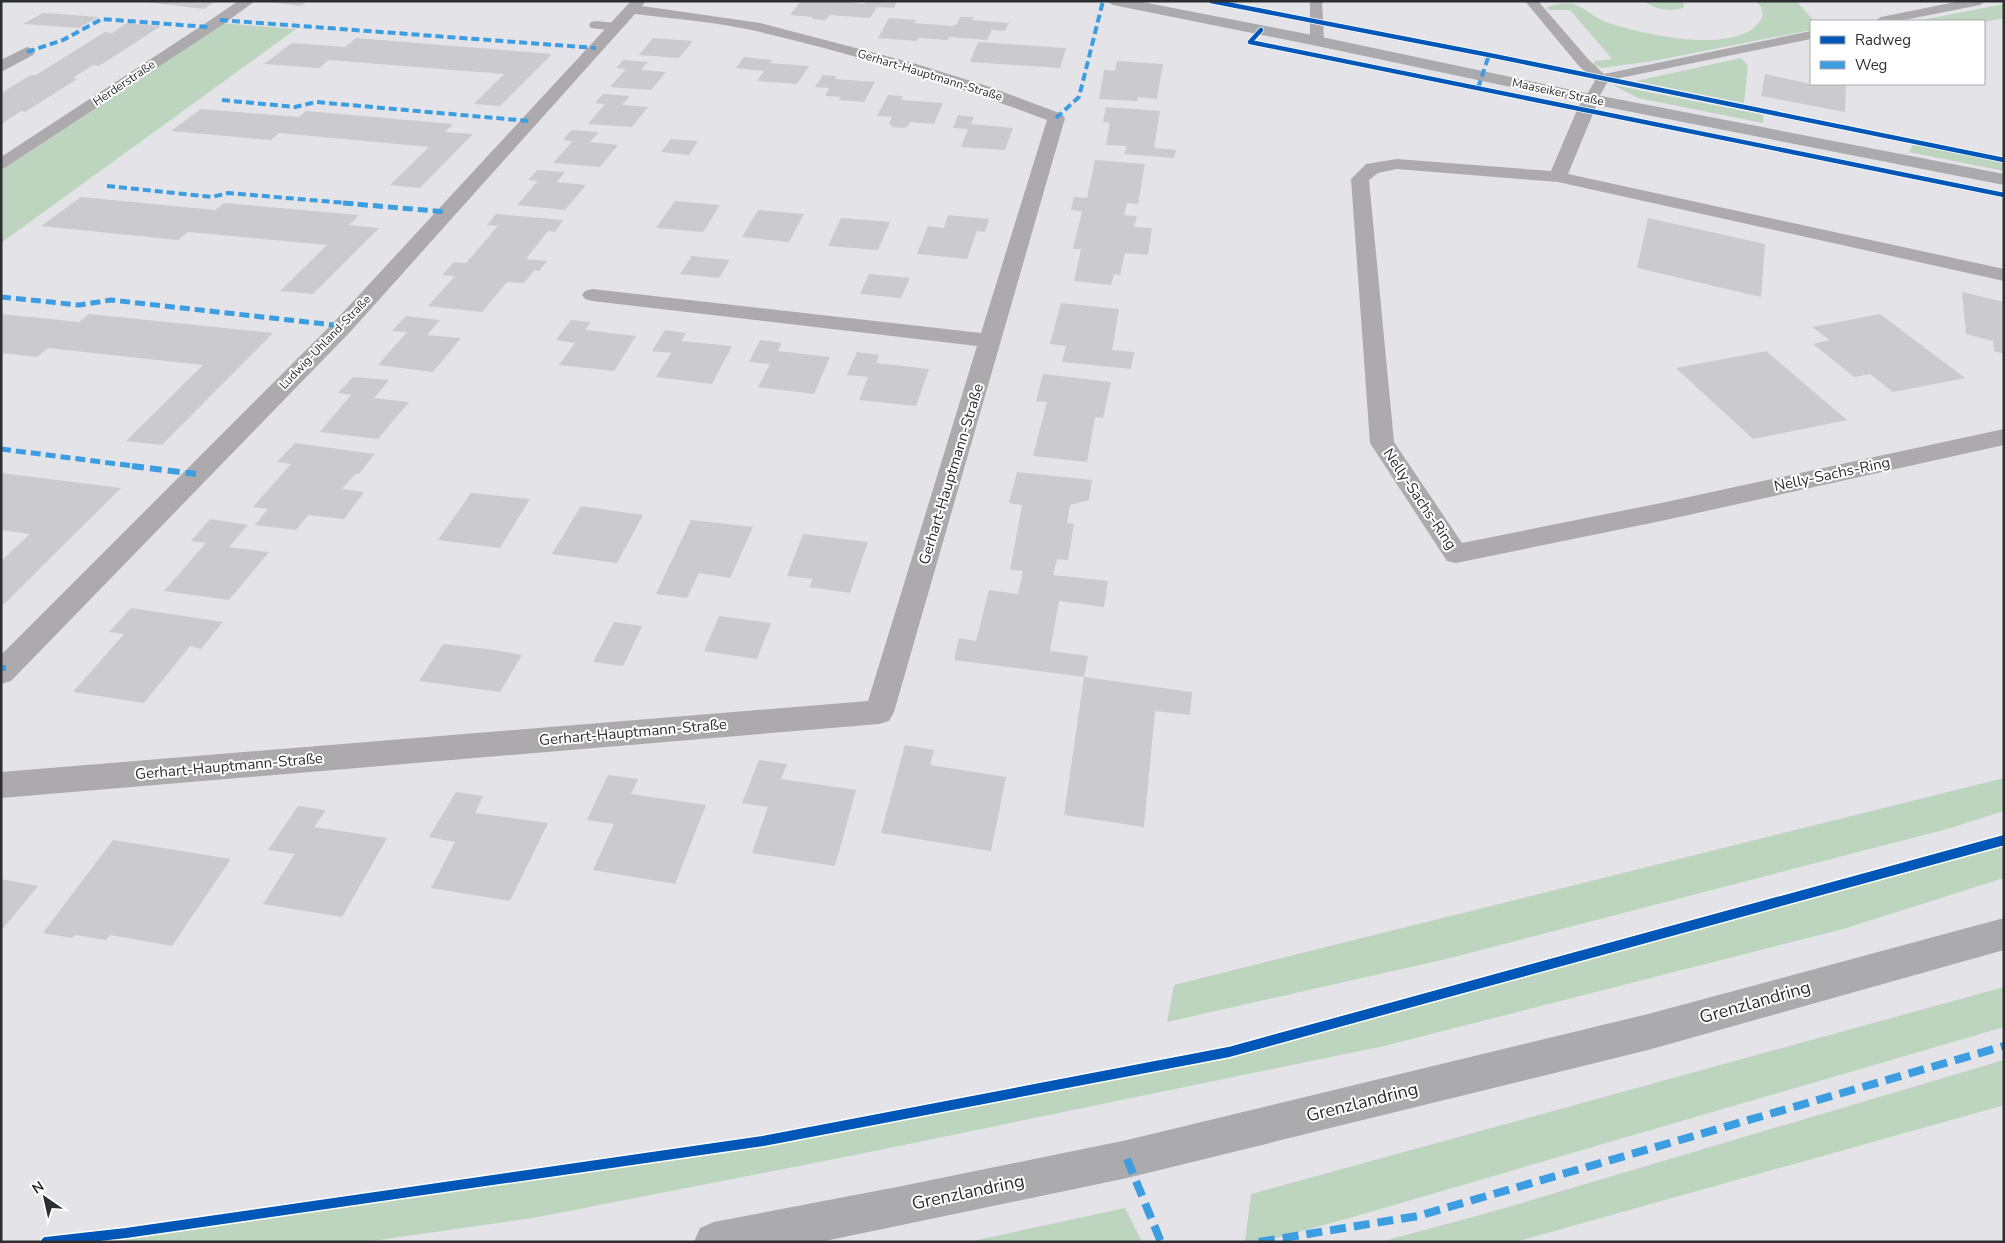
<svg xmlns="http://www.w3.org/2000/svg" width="2005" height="1243" font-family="'Nunito Sans',sans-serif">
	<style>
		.green { fill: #bdd4be }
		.building { fill: #cbcbcf }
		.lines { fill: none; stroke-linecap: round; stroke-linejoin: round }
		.lane { fill: #acaaac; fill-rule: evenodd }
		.street { fill: #acaaac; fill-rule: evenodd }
		.secondary { fill: #abaaac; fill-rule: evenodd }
		.quiet-far3 { stroke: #3d9de1; stroke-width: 4; stroke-dasharray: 8 4; stroke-linecap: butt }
		.quiet-far2 { stroke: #3d9de1; stroke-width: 5; stroke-dasharray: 10 5; stroke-linecap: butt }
		.quiet-far1 { stroke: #3d9de1; stroke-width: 6; stroke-dasharray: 12 6; stroke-linecap: butt }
		.quiet { stroke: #3d9de1; stroke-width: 8; stroke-dasharray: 16 8; stroke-linecap: butt }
		.cycleway-far1-casing { stroke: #fff; stroke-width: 6 }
		.cycleway-casing { stroke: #fff; stroke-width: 13 }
		.cycleway-far1 { stroke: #0057b8; stroke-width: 4.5 }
		.cycleway { stroke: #0057b8; stroke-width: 10 }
		.labels { text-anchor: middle; stroke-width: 4; stroke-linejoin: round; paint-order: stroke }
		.far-street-label { font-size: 12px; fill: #2d2e31; stroke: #fff }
		.street-label { font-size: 15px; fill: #2d2e31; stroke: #fff }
		.near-street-label { font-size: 18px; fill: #2d2e31; stroke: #fff }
	</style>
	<rect width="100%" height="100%" fill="#e3e3e8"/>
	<g class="green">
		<path d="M 1645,1 L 1683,1 L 1684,5 L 1683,8 C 1670,12 1655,10 1645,1 Z"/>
		<path d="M 1756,1 L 1796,1 L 1814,21 L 1811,21 L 1811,30 L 1653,61 L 1601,68 L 1593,65 L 1595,61 L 1612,59 L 1570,10 L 1550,10 L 1546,8 C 1552,4 1569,2 1576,5 C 1586,9 1595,18 1606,22 C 1639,34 1747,59 1763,15 L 1761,7 Z"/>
		<path d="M 2004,4 L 2004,18 L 1984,22 L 1917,21 Z"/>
		<path d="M 219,23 L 296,29 L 1,243 L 1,169 Z"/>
		<path d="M 1741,58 L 1748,66 L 1744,103 L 1636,81 Z"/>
		<path d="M 1613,85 L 1763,115 L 1763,123 L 1638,98 Z"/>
		<path d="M 1913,145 L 2004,162 L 2004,171 L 1909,152 Z"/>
		<path d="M 2004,778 L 2004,811 L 1947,829 L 1446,959 L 1167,1022 L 1174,985 Z"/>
		<path d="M 2004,840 L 2004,878 L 1843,929 L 1384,1046 L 855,1155 L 533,1218 L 365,1242 L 41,1242 L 477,1186 L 1168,1061 L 1873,880 Z"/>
		<path d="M 2004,987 L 2004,1027 L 1346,1219 L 1261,1242 L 1245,1242 L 1251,1194 Z"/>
		<path d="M 2004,1060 L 2004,1105 L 2001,1106 L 1515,1242 L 1380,1242 L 1491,1212 Z"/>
		<path d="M 1125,1208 L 1142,1242 L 968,1242 Z"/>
	</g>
	<g class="building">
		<path d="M 138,1 L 216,1 L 204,9 Z"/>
		<path d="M 263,1 L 307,1 L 301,6 Z"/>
		<path d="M 801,1 L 840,1 L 864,4 L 866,1 L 897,1 L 894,8 L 877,7 L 870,18 L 830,15 L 825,20 L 812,19 L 813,17 L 790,15 Z"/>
		<path d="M 43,13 L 60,14 L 98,17 L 79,28 L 23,24 Z"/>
		<path d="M 960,17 L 974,17 L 972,20 L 1009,23 L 1005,31 L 992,30 L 987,40 L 949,37 L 948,40 L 919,38 L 917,41 L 878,38 L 889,18 L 916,20 L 914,23 L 952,26 L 957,24 Z"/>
		<path d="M 127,23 L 161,26 L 99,66 L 93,65 L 73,78 L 77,79 L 25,112 L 21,111 L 1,124 L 1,93 L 31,75 L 36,75 L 105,32 L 112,33 Z"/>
		<path d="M 356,38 L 528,52 L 552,54 L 500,106 L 474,104 L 504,74 L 329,60 L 319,68 L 264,64 L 292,43 L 345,47 Z"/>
		<path d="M 653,38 L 693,41 L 679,58 L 639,55 Z"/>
		<path d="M 978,42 L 1066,48 L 1060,68 L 970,62 Z"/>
		<path d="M 744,57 L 772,60 L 770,63 L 809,66 L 797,84 L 757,81 L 764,71 L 736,68 Z"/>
		<path d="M 623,60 L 648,62 L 641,70 L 666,72 L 651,90 L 610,87 L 626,69 L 616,68 Z"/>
		<path d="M 1117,61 L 1163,64 L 1157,99 L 1138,97 L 1137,101 L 1099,99 L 1104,70 L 1115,71 Z"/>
		<path d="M 1765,74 L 1811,84 L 1846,84 L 1845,112 L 1761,96 Z"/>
		<path d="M 823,75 L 836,76 L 835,79 L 875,82 L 864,102 L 839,100 L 841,97 L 825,96 L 829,88 L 815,87 Z"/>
		<path d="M 603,94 L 630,96 L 622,105 L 648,107 L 632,127 L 588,124 L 605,104 L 595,103 Z"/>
		<path d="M 888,95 L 903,96 L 901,100 L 943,103 L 934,124 L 910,122 L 908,126 L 904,128 L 892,127 L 889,123 L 892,117 L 877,116 Z"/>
		<path d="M 1106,107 L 1160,111 L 1154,148 L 1176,150 L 1174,158 L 1124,154 L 1127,146 L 1106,145 L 1110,123 L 1103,122 Z"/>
		<path d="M 201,109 L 299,117 L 306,111 L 453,124 L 445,132 L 473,134 L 420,188 L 390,185 L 429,147 L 279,133 L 271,140 L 171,131 Z"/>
		<path d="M 958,115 L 974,117 L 971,124 L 1013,128 L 1005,150 L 961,147 L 968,129 L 953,128 Z"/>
		<path d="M 571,130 L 599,132 L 590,142 L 618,145 L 600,167 L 553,163 L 573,141 L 563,140 Z"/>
		<path d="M 671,139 L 698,141 L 689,155 L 661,152 Z"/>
		<path d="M 1095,160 L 1145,164 L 1138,204 L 1127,203 L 1124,215 L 1137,216 L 1134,227 L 1152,228 L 1148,255 L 1125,253 L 1120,275 L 1114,274 L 1111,285 L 1074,281 L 1081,249 L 1073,249 L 1082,211 L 1071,210 L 1074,197 L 1087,198 Z"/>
		<path d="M 537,170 L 565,172 L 557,182 L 586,185 L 565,210 L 517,205 L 538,181 L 528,180 Z"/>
		<path d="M 81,197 L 215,210 L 224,203 L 359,215 L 349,225 L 379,228 L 313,294 L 280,291 L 327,245 L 188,232 L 178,240 L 41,226 Z"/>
		<path d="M 675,201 L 720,205 L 703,232 L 656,228 Z"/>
		<path d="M 758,210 L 804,214 L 789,242 L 742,237 Z"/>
		<path d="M 496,214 L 563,220 L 555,232 L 548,231 L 526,259 L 547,261 L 539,271 L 535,270 L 524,283 L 507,282 L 482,312 L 428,306 L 455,276 L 442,275 L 454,262 L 466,263 L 498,226 L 487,225 Z"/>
		<path d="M 948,215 L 989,219 L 985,232 L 977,231 L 967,259 L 917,254 L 928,226 L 944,228 Z"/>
		<path d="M 841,218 L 890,222 L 878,250 L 828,246 Z"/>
		<path d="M 1648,218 L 1765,244 L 1761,297 L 1637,268 Z"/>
		<path d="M 692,256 L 730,260 L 719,278 L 680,274 Z"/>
		<path d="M 869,274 L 890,276 L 910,278 L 901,298 L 860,294 Z"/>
		<path d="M 1962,292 L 2004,302 L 2004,354 L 1994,351 L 1993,341 L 1966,334 Z"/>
		<path d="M 1061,303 L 1119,309 L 1112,350 L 1134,352 L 1131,369 L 1062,362 L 1066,346 L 1050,344 Z"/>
		<path d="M 1,314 L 79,322 L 89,314 L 273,333 L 162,445 L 126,441 L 203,365 L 48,348 L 37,357 L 1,353 Z"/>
		<path d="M 1880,314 L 1965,378 L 1893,392 L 1870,374 L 1854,377 L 1813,344 L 1830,340 L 1812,327 Z"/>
		<path d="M 406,316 L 440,320 L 427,335 L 461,338 L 433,372 L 378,365 L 407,332 L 392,331 Z"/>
		<path d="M 571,320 L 591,322 L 585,330 L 636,336 L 614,371 L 559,365 L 575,343 L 556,340 Z"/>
		<path d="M 665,330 L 686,333 L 681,341 L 732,346 L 712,384 L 656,377 L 671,353 L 652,351 Z"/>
		<path d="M 760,340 L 782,343 L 778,351 L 830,357 L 814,394 L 758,387 L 770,364 L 749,362 Z"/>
		<path d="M 1766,351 L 1847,420 L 1753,439 L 1676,368 Z"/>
		<path d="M 857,352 L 879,355 L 876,363 L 929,369 L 916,406 L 859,400 L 868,377 L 847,375 Z"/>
		<path d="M 1043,374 L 1111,382 L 1103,418 L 1095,417 L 1087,462 L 1033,456 L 1047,402 L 1036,401 Z"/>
		<path d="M 353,377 L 389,380 L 374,398 L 409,402 L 378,439 L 320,432 L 351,395 L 338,393 Z"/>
		<path d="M 295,443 L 375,454 L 359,474 L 355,474 L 342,489 L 364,492 L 344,519 L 308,515 L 296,530 L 255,525 L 268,509 L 253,507 L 291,464 L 277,462 Z"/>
		<path d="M 1017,472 L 1092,480 L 1089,500 L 1070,505 L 1067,523 L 1074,524 L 1068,560 L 1057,559 L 1053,575 L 1108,581 L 1104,607 L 1059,601 L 1050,651 L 1088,656 L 1084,677 L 954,660 L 959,638 L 976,641 L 989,590 L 1018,594 L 1023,571 L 1010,570 L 1022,505 L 1009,503 Z"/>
		<path d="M 1,473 L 121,488 L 1,607 L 1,561 L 30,534 L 1,530 Z"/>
		<path d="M 471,493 L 530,499 L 500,548 L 438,540 Z"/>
		<path d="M 581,506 L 643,515 L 617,563 L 552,554 Z"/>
		<path d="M 210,519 L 248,525 L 229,547 L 269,552 L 229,600 L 164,591 L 206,543 L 191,541 Z"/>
		<path d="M 691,520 L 753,527 L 730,578 L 699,573 L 687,598 L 656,594 Z"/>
		<path d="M 803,534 L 868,542 L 850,593 L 809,587 L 813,579 L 787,576 Z"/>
		<path d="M 131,608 L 223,622 L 201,649 L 190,646 L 144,703 L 73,692 L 124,634 L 109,632 Z"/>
		<path d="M 719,616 L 771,623 L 757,659 L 704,651 Z"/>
		<path d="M 614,622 L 642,626 L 623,666 L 593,662 Z"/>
		<path d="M 443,644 L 495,650 L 522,655 L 500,692 L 419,681 Z"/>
		<path d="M 1084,677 L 1192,692 L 1190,715 L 1155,711 L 1144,827 L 1064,815 Z"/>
		<path d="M 905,745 L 934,750 L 930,765 L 1006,777 L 991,851 L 881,833 Z"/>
		<path d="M 759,760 L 787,764 L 781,779 L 856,790 L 835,866 L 752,853 L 768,807 L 742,803 Z"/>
		<path d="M 608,775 L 638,779 L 631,794 L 706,805 L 675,884 L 593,870 L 614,824 L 587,820 Z"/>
		<path d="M 456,792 L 483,796 L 475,813 L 548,823 L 510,901 L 431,888 L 455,842 L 429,837 Z"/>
		<path d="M 298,806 L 326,810 L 314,827 L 387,838 L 342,917 L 263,904 L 295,854 L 268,850 Z"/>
		<path d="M 113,840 L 231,859 L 172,946 L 110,935 L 106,940 L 75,935 L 72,938 L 43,933 Z"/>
		<path d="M 1,879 L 38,886 L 1,931 Z"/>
	</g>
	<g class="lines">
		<g class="lane">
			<path d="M 1310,1 L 1322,1 L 1324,41 L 1317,45 L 1310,41 Z"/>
			<path d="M 1525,1 L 1538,1 L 1588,59 L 1604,74 L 1811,31 L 1811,39 L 1620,78 L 1607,83 L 1596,102 L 1586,102 L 1584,99 L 1595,81 L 1578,65 Z"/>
			<path d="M 1960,1 L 1986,1 L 1980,5 L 1899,21 L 1875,21 L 1881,17 Z"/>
			<path d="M 220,16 L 225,17 L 226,20 L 225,23 L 6,167 L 1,169 L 1,157 L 215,17 Z"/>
			<path d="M 596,21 L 616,23 L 623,27 L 616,31 L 591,28 L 589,25 L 591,22 Z"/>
		</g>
		<g class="street">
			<path d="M 238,1 L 255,1 L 225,23 L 215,23 L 213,20 L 215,17 Z"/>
			<path d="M 631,1 L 646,1 L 642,6 L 760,23 L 913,63 L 987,86 L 1062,114 L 1065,118 L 894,712 L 889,721 L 879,724 L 1,798 L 1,772 L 868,701 L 977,346 L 592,301 L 585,299 L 582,295 L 585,291 L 592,289 L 981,333 L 1047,120 C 952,84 855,54 756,31 C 717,22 675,19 635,14 L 351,331 L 11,681 L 1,684 L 1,655 L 335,321 Z"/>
			<path d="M 27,47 L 33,49 L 35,52 L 33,55 L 1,72 L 1,60 Z"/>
			<path d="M 1591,94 L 1597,95 L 1599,99 L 1568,174 L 2004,269 L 2004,281 L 1558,182 L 1397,169 L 1378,173 L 1369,180 L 1394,442 L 1462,543 L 1661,503 L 2004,429 L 2004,445 L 1661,521 L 1456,563 L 1447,561 L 1370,443 L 1351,179 L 1366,164 L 1397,159 L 1551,171 L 1577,110 L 1585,95 Z"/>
		</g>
		<g class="secondary">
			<path d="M 1106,1 L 1137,1 L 1317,36 L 1591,94 L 2004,174 L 2004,185 L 1591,104 L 1317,46 L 1113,5 Z"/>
			<path d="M 2004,918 L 2004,950 L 1648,1050 L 1127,1178 L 820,1242 L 694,1242 L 700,1228 L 714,1222 L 902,1186 L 1127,1140 L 1648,1014 Z"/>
		</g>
		<g class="quiet-far3">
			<path d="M 220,20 L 596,48"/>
			<path d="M 27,52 L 63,40 L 102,19 L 208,27"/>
			<path d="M 1478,88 L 1489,55"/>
			<path d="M 222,100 L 295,107 L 316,102 L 529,121"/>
			<path d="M 1056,118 L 1079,97 L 1103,1"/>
			<path d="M 107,186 L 212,197 L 228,193 L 358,204"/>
		</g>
		<g class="quiet-far2">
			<path d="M 343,203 L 447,212"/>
			<path d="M 1,297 L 79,305 L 111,300 L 343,326"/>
			<path d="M 1,449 L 141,467"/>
		</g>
		<g class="quiet-far1">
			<path d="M 132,466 L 196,474"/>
			<path d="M 1,668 L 6,668"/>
		</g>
		<g class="quiet">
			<path d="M 1127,1159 L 1161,1242"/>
			<path d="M 1259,1242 L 1418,1216 L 2004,1046"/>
		</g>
		<defs>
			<g id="cycleway-far1">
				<path d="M 1211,1 L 1489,55 L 2004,160"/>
				<path d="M 1261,30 L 1250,42 L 2004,195"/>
			</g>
			<path id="cycleway" d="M 46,1242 L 126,1233 L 763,1141 L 1229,1052 L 2004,840"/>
		</defs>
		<use href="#cycleway-far1" class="cycleway-far1-casing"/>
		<use href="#cycleway" class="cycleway-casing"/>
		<use href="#cycleway-far1" class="cycleway-far1"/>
		<use href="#cycleway" class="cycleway"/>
	</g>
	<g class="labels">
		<g class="far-street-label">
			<text transform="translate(930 75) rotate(17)" y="4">Gerhart-Hauptmann-Straße</text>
			<text transform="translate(124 83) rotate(-34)" y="4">Herderstraße</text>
			<text transform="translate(1558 92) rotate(12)" y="4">Maaseiker Straße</text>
			<text transform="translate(325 342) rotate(-46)" y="4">Ludwig-Uhland-Straße</text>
		</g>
		<g class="street-label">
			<text transform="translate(951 474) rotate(-73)" y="5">Gerhart-Hauptmann-Straße</text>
			<text transform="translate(1832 474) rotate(-12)" y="5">Nelly-Sachs-Ring</text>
			<text transform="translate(1420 499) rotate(56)" y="5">Nelly-Sachs-Ring</text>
			<text transform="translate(633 732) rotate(-5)" y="5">Gerhart-Hauptmann-Straße</text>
			<text transform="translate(229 766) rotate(-5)" y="5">Gerhart-Hauptmann-Straße</text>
		</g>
		<g class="near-street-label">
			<text transform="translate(1755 1002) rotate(-16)" y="6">Grenzlandring</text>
			<text transform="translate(1362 1102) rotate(-14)" y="6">Grenzlandring</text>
			<text transform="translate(968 1192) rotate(-12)" y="6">Grenzlandring</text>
		</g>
	</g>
	<rect width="2005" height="1243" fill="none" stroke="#2d2e31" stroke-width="5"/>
	<rect x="1810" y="20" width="175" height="65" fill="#ffffff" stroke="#ababad"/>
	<rect x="1820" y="36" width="25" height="8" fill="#0057b8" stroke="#ababad"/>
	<text x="1855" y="45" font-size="15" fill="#2d2e31">Radweg</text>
	<rect x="1820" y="61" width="25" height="8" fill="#3d9de1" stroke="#ababad"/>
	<text x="1855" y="70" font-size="15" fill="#2d2e31">Weg</text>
	<g transform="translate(45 1198) rotate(326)" stroke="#ffffff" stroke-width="4" paint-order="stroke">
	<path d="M0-4L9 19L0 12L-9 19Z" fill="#2d2e31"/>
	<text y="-8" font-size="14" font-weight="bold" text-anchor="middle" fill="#2d2e31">N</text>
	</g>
</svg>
